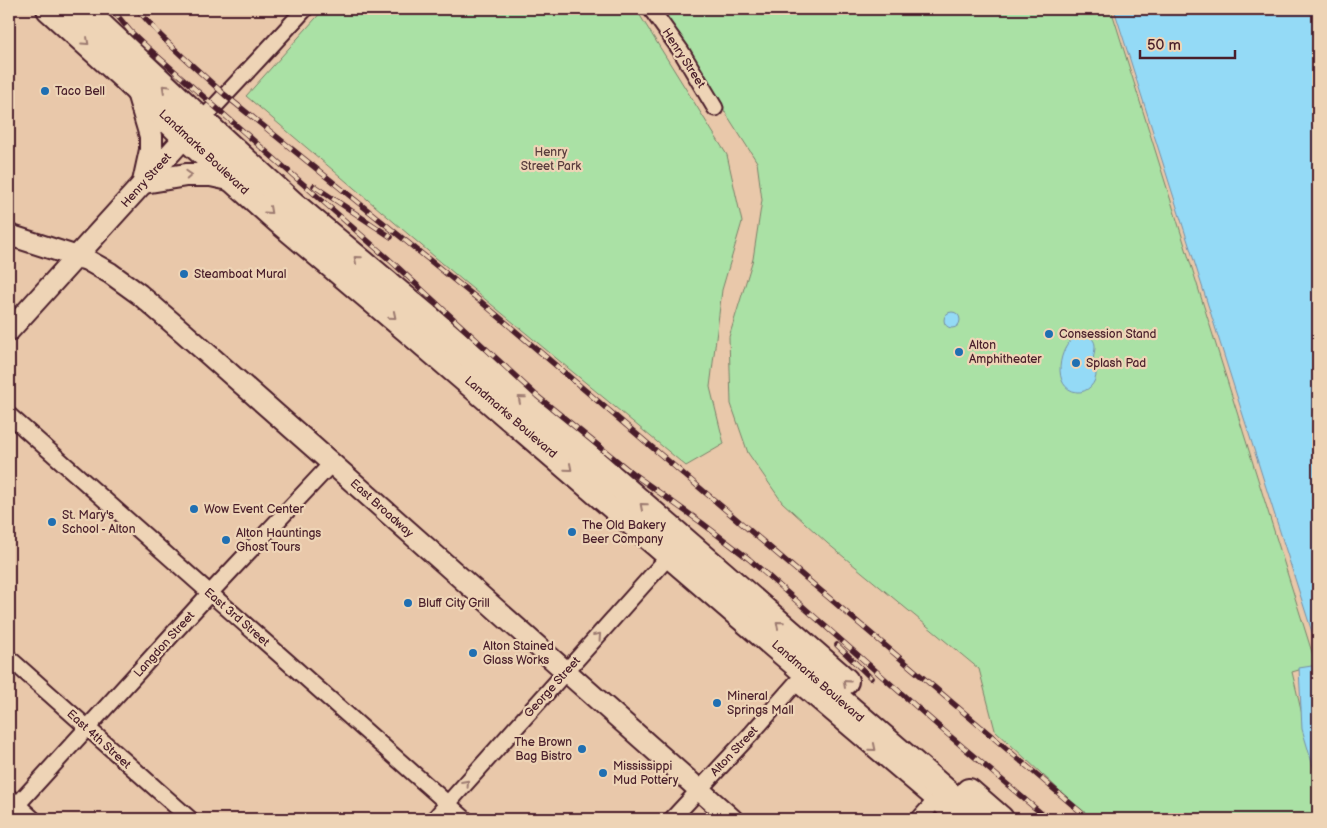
<svg xmlns="http://www.w3.org/2000/svg" width="1327" height="828" font-family="'Balsamiq Sans',sans-serif">
	<style>
		.green { fill: #aae1a5; stroke: #7a8068 }
		.water { fill: #94daf6; stroke: #768fa5 }
		.lines { fill: none; stroke-linecap: round; stroke-linejoin: round }
		.street-casing { stroke: #4a1f2b; stroke-width: 19 }
		.secondary-casing { stroke: #4a1f2b; stroke-width: 24 }
		.primary-casing { stroke: #4a1f2b; stroke-width: 26 }
		.highway-casing { stroke: #4a1f2b; stroke-width: 30 }
		.street { stroke: #eed4b6; stroke-width: 15 }
		.secondary { stroke: #eed4b6; stroke-width: 20 }
		.primary { stroke: #eed4b6; stroke-width: 22 }
		.highway { stroke: #eed4b6; stroke-width: 26 }
		.rail-casing { stroke: #4a1f2b; stroke-width: 5.5 }
		.rail { stroke: #eed4b6; stroke-width: 4; stroke-dasharray: 11; stroke-linecap: butt }
		.oneway { stroke: #9c7a70 }
		.poi-dot { fill: #1f6fb2; stroke: #eed4b6; stroke-width: 2 }
		.labels { text-anchor: middle; stroke-width: 4.5; stroke-linejoin: round; paint-order: stroke }
		.street-label { font-size: 12px; fill: #4a1f2b; stroke: #eed4b6 }
		.poi-label { font-size: 12px; fill: #4a1f2b; stroke: #eed4b6; text-anchor: start }
		.park-label { font-size: 12px; fill: #583c3d; stroke: #eed4b6 }
	</style>
	<rect width="100%" height="100%" fill="#e9c8aa"/>
	<filter id="ink" filterUnits="userSpaceOnUse"><feTurbulence type="fractalNoise" baseFrequency=".02" numOctaves="2"/><feDisplacementMap in="SourceGraphic" scale="10" xChannelSelector="R" yChannelSelector="G"/><feConvolveMatrix kernelMatrix="1 2 1 2 8 2 1 2 1" color-interpolation-filters="sRGB"/></filter>
	<g filter="url(#ink)">
		<g class="green">
			<path d="M 324,9 L 636,9 L 727,155 L 742,222 L 722,290 L 710,387 L 724,444 L 686,466 L 462,280 L 246,96 Z"/>
			<path d="M 659,9 L 1111,9 L 1316,665 L 1292,672 L 1318,782 L 1318,819 L 1090,819 L 995,730 L 979,669 L 827,543 L 782,502 L 748,453 L 731,404 L 729,337 L 753,259 L 762,200 L 757,162 Z"/>
		</g>
		<g class="water">
			<path d="M 1114,9 L 1318,9 L 1318,651 Z"/>
			<circle cx="952" cy="320" r="8"/>
			<path d="M 1085,335 C 1100,340 1094,350 1093,361 C 1093,365 1095,368 1096,372 C 1097,383 1087,393 1077,392 C 1051,389 1058,345 1077,336 C 1078,335 1084,335 1085,335 Z"/>
			<path d="M 1318,665 L 1318,783 L 1302,729 L 1299,668 Z"/>
		</g>
		<g class="lines">
			<defs>
				<g id="street">
					<path d="M 651,9 L 681,51 L 715,108"/>
					<path d="M 201,121 L 258,60 L 305,9"/>
					<path d="M 9,415 L 465,819"/>
					<path d="M 9,658 L 190,819"/>
					<path d="M 9,797 L 33,819"/>
					<path d="M 17,805 L 210,593 L 332,463"/>
					<path d="M 434,819 L 670,555"/>
					<path d="M 672,819 L 751,734 L 796,683 L 956,819"/>
					<path d="M 919,819 L 935,801"/>
				</g>
				<g id="secondary">
					<path d="M 9,235 L 87,260 L 110,273 L 139,294 L 183,332 L 345,475 L 732,819"/>
					<path d="M 9,331 L 194,127"/>
				</g>
				<path id="primary" d="M 137,89 L 151,136 L 151,150 L 144,182 L 186,175 L 211,175 L 234,180"/>
				<g id="highway">
					<path d="M 50,9 L 127,79 L 185,136 L 279,220 L 410,331 L 977,819"/>
					<path d="M 82,9 L 201,121 L 294,206 L 425,316 L 845,681"/>
					<path d="M 969,792 L 1000,819"/>
				</g>
			</defs>
			<use href="#street" class="street-casing"/>
			<use href="#secondary" class="secondary-casing"/>
			<use href="#primary" class="primary-casing"/>
			<use href="#highway" class="highway-casing"/>
			<use href="#street" class="street"/>
			<use href="#secondary" class="secondary"/>
			<use href="#primary" class="primary"/>
			<use href="#highway" class="highway"/>
			<defs>
				<g id="rail">
					<path d="M 112,9 L 130,31 L 147,47 L 392,262 L 537,396 L 632,473 L 702,523 L 749,559 L 944,731 L 1048,819"/>
					<path d="M 137,9 L 161,36 L 182,56 L 225,95 L 479,300 L 1089,819"/>
					<path d="M 314,186 L 391,237"/>
					<path d="M 837,645 L 871,678"/>
				</g>
			</defs>
			<use href="#rail" class="rail-casing"/>
			<use href="#rail" class="rail"/>
		</g>
		<defs><path id="oneway-chevron" d="M-2-3.5L2.5 0L-2 3.5" fill="none" stroke-width="1.6" stroke-linecap="round" stroke-linejoin="round" transform="scale(1.25)"/></defs>
		<g class="oneway">
			<use href="#oneway-chevron" transform="translate(86 42) rotate(42)"/>
			<use href="#oneway-chevron" transform="translate(165 88) rotate(-137)"/>
			<use href="#oneway-chevron" transform="translate(189 175) rotate(-3)"/>
			<use href="#oneway-chevron" transform="translate(269 211) rotate(42)"/>
			<use href="#oneway-chevron" transform="translate(357 259) rotate(-140)"/>
			<use href="#oneway-chevron" transform="translate(393 316) rotate(40)"/>
			<use href="#oneway-chevron" transform="translate(521 399) rotate(-139)"/>
			<use href="#oneway-chevron" transform="translate(569 468) rotate(41)"/>
			<use href="#oneway-chevron" transform="translate(643 506) rotate(-139)"/>
			<use href="#oneway-chevron" transform="translate(779 624) rotate(-139)"/>
			<use href="#oneway-chevron" transform="translate(598 636) rotate(-48)"/>
			<use href="#oneway-chevron" transform="translate(846 683) rotate(-138)"/>
			<use href="#oneway-chevron" transform="translate(873 748) rotate(40)"/>
			<use href="#oneway-chevron" transform="translate(466 783) rotate(-48)"/>
		</g>
	</g>
	<g class="poi-dot">
		<circle cx="45" cy="91" r="5"/>
		<circle cx="184" cy="274" r="5"/>
		<circle cx="1049" cy="334" r="5"/>
		<circle cx="959" cy="352" r="5"/>
		<circle cx="1076" cy="363" r="5"/>
		<circle cx="194" cy="509" r="5"/>
		<circle cx="52" cy="522" r="5"/>
		<circle cx="572" cy="532" r="5"/>
		<circle cx="226" cy="540" r="5"/>
		<circle cx="408" cy="603" r="5"/>
		<circle cx="473" cy="653" r="5"/>
		<circle cx="717" cy="703" r="5"/>
		<circle cx="582" cy="749" r="5"/>
		<circle cx="603" cy="773" r="5"/>
	</g>
	<g class="labels">
		<g class="street-label">
			<text transform="translate(684 58) rotate(57)" y="4">Henry Street</text>
			<text transform="translate(204 152) rotate(43)" y="4">Landmarks Boulevard</text>
			<text transform="translate(146 180) rotate(-48)" y="4">Henry Street</text>
			<text transform="translate(511 417) rotate(41)" y="4">Landmarks Boulevard</text>
			<text transform="translate(382 508) rotate(42)" y="4">East Broadway</text>
			<text transform="translate(237 617) rotate(41)" y="4">East 3rd Street</text>
			<text transform="translate(164 644) rotate(-48)" y="4">Langdon Street</text>
			<text transform="translate(818 681) rotate(41)" y="4">Landmarks Boulevard</text>
			<text transform="translate(552 687) rotate(-48)" y="4">George Street</text>
			<text transform="translate(99 739) rotate(42)" y="4">East 4th Street</text>
			<text transform="translate(734 751) rotate(-47)" y="4">Alton Street</text>
		</g>
		<g class="poi-label">
			<text x="55" y="95">Taco Bell</text>
			<text x="194" y="278">Steamboat Mural</text>
			<text x="1059" y="338">Consession Stand</text>
			<text x="969" y="349">Alton<tspan x="969" dy="14">Amphitheater</tspan></text>
			<text x="1086" y="367">Splash Pad</text>
			<text x="204" y="513">Wow Event Center</text>
			<text x="62" y="519">St. Mary's<tspan x="62" dy="14">School - Alton</tspan></text>
			<text x="582" y="529">The Old Bakery<tspan x="582" dy="14">Beer Company</tspan></text>
			<text x="236" y="537">Alton Hauntings<tspan x="236" dy="14">Ghost Tours</tspan></text>
			<text x="418" y="607">Bluff City Grill</text>
			<text x="483" y="650">Alton Stained<tspan x="483" dy="14">Glass Works</tspan></text>
			<text x="727" y="700">Mineral<tspan x="727" dy="14">Springs Mall</tspan></text>
			<text x="572" y="746" text-anchor="end">The Brown<tspan x="572" dy="14">Bag Bistro</tspan></text>
			<text x="613" y="770">Mississippi<tspan x="613" dy="14">Mud Pottery</tspan></text>
		</g>
		<g class="park-label">
			<text x="551" y="156">Henry<tspan x="551" dy="14">Street Park</tspan></text>
		</g>
	</g>
	<rect width="1327" height="828" fill="none" stroke="#eed4b6" stroke-width="30"/>
	<rect x="15" y="15" width="1297" height="798" fill="none" stroke="#4a1f2b" stroke-width="2" filter="url(#ink)"/>
	<path d="M1140 50v8h95v-8" fill="none" stroke="#4a1f2b" stroke-width="2.5"/>
	<text x="1147" y="50" font-size="15" fill="#4a1f2b" stroke="#eed4b6" stroke-width="4" paint-order="stroke">50 m</text>
</svg>
